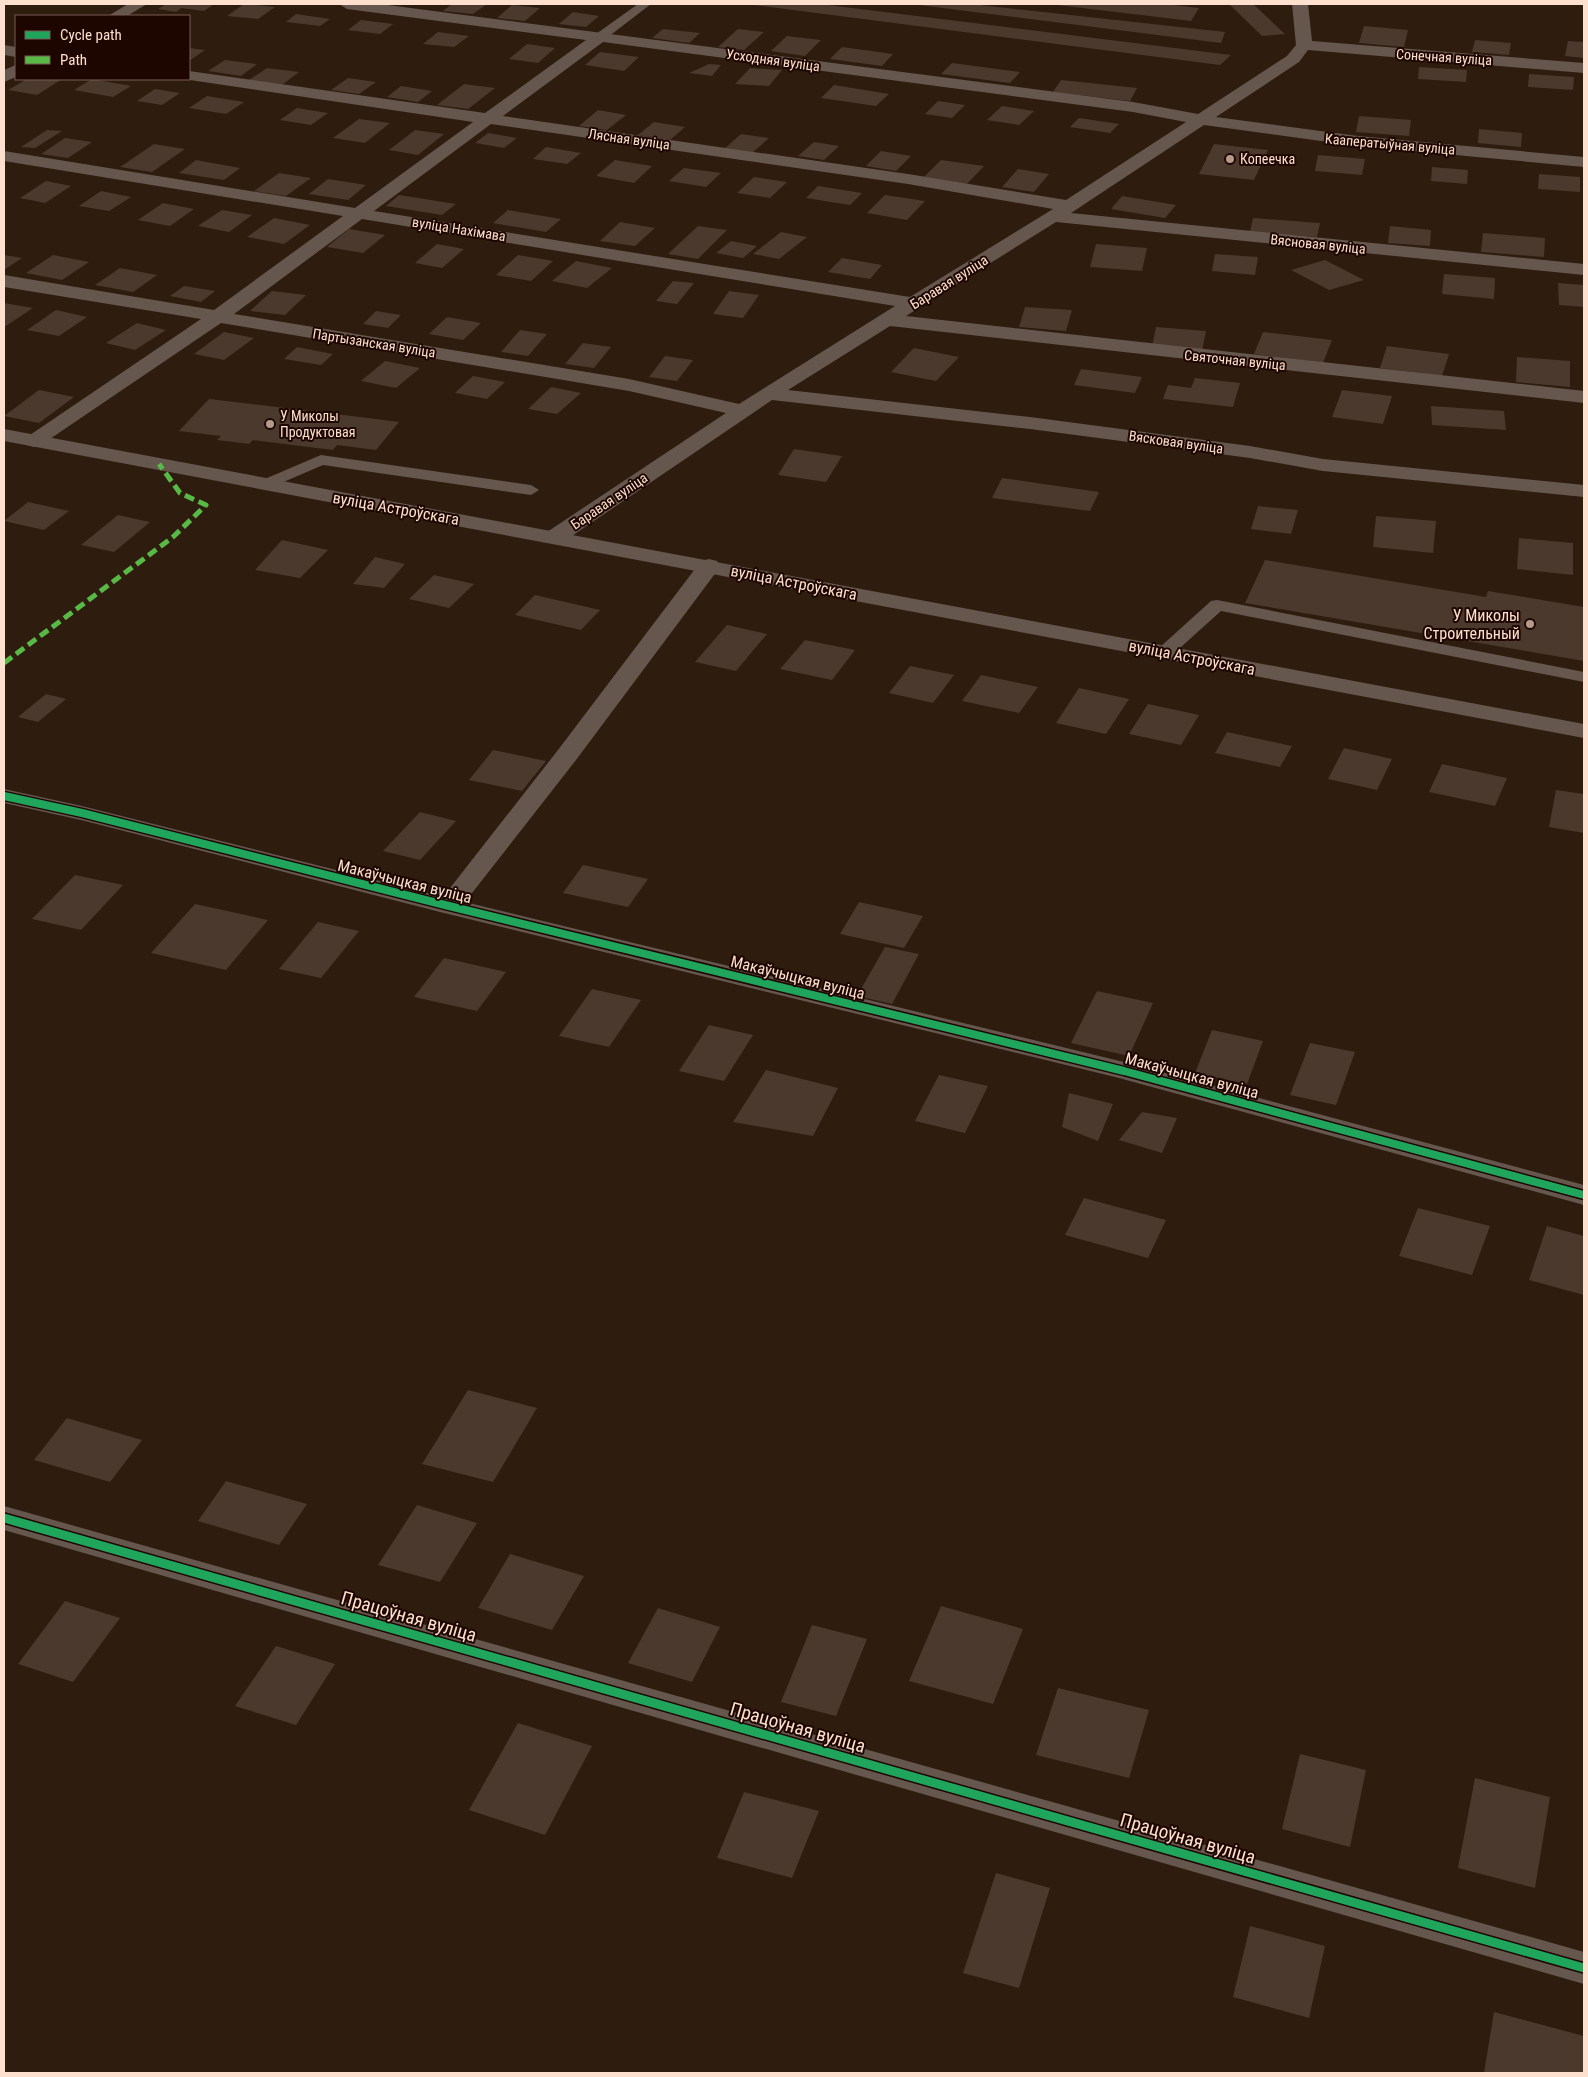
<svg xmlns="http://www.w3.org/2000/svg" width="1588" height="2077" font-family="'Roboto Condensed',sans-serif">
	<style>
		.building { fill: #4a392c }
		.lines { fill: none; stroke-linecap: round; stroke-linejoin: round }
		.service { fill: #65574d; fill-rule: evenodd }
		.minor { fill: #65574d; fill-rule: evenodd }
		.tertiary { fill: #65574d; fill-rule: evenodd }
		.quiet { stroke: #58b947; stroke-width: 5; stroke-dasharray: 10 5; stroke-linecap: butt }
		.cycleway-far2-casing { stroke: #1e0600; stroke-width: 9 }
		.cycleway-far1-casing { stroke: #1e0600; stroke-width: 11 }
		.cycleway-casing { stroke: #1e0600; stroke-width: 12 }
		.cycleway-far2 { stroke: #20a55d; stroke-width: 6 }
		.cycleway-far1 { stroke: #20a55d; stroke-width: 8 }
		.cycleway { stroke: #20a55d; stroke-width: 9 }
		.poi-dot { fill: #b59b8a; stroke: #1e0600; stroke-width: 2 }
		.labels { text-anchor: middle; stroke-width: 4; stroke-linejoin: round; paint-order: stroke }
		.far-street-label { font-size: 14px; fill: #fde0cd; stroke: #1e0600 }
		.far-poi-label { font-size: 14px; fill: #fde0cd; stroke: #1e0600; text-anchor: start }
		.street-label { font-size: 16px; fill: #fde0cd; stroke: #1e0600 }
		.poi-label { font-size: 16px; fill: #fde0cd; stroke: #1e0600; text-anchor: end }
		.near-street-label { font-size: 19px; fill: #fde0cd; stroke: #1e0600 }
	</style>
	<rect width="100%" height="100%" fill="#2e1c0f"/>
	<g class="building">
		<path d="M 166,4 L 214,4 L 204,11 L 181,8 L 176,12 L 158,9 Z"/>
		<path d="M 244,4 L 247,4 L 275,7 L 258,19 L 227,16 Z"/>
		<path d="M 452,4 L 487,4 L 473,14 L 443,11 Z"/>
		<path d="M 747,4 L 820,4 L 1231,55 L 1220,65 Z"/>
		<path d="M 911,4 L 971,4 L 1225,32 L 1221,43 Z"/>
		<path d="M 1049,4 L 1165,4 L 1199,8 L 1191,21 Z"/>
		<path d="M 1229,4 L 1253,4 L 1285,34 L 1262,36 Z"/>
		<path d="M 512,5 L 540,8 L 525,21 L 497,18 Z"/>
		<path d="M 573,12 L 599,16 L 586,27 L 559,24 Z"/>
		<path d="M 296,14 L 330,19 L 320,26 L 286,22 Z"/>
		<path d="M 361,20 L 393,24 L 380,34 L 348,30 Z"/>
		<path d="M 1364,26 L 1408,30 L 1404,47 L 1359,43 Z"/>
		<path d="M 663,29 L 700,33 L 689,43 L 652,38 Z"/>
		<path d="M 738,29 L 764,32 L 744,50 L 718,47 Z"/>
		<path d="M 438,32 L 469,36 L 454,47 L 423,44 Z"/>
		<path d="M 787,36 L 821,40 L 805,56 L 771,51 Z"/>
		<path d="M 1475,40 L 1511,43 L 1509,55 L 1472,52 Z"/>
		<path d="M 1568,41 L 1584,42 L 1584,58 L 1565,56 Z"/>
		<path d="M 527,44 L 555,48 L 538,63 L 509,59 Z"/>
		<path d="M 842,47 L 893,54 L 882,66 L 830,59 Z"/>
		<path d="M 189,48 L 205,50 L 189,61 Z"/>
		<path d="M 600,52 L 639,57 L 624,71 L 585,65 Z"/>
		<path d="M 225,60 L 257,64 L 241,76 L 208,71 Z"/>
		<path d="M 952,63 L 1020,72 L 1010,83 L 941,74 Z"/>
		<path d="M 709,64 L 721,65 L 712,76 L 689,73 Z"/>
		<path d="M 1419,67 L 1467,70 L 1466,82 L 1418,79 Z"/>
		<path d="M 267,68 L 299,72 L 282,85 L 249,80 Z"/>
		<path d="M 750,68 L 782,70 L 769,86 L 735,84 Z"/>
		<path d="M 1529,74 L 1574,77 L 1573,90 L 1528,87 Z"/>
		<path d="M 348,78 L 376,82 L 359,94 L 331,90 Z"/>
		<path d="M 27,79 L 62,79 L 37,95 L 8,90 Z"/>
		<path d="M 92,79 L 131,86 L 113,97 L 74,90 Z"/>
		<path d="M 1061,80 L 1137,88 L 1130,101 L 1053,92 Z"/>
		<path d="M 464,84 L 495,88 L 468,109 L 437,105 Z"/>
		<path d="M 834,85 L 889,94 L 876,106 L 821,98 Z"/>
		<path d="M 401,86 L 432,91 L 418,102 L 387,97 Z"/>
		<path d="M 155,89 L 180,93 L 162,105 L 137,101 Z"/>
		<path d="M 207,96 L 244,102 L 226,114 L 189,108 Z"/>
		<path d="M 938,101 L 965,105 L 952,118 L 925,114 Z"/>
		<path d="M 1002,106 L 1034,111 L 1019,125 L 987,120 Z"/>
		<path d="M 297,108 L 328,113 L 311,125 L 280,120 Z"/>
		<path d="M 598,110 L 626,115 L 607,130 L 579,126 Z"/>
		<path d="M 1359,116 L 1411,120 L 1409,136 L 1356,132 Z"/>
		<path d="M 1079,118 L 1119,124 L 1110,133 L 1070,127 Z"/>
		<path d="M 359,119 L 390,123 L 365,143 L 333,138 Z"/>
		<path d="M 654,122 L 685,127 L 670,140 L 638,135 Z"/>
		<path d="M 1479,129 L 1522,133 L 1521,147 L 1478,143 Z"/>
		<path d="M 47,130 L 62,131 L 35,148 L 21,147 Z"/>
		<path d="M 415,130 L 444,134 L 418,155 L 389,150 Z"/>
		<path d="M 488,133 L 517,138 L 504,148 L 475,143 Z"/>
		<path d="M 741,134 L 769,138 L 752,153 L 724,149 Z"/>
		<path d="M 65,138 L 92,142 L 68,158 L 41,154 Z"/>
		<path d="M 814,142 L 839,146 L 824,160 L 798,156 Z"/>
		<path d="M 154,144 L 185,149 L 152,172 L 120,167 Z"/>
		<path d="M 1214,144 L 1268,150 L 1254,180 L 1199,174 Z"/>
		<path d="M 546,147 L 581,153 L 567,164 L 533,159 Z"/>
		<path d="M 881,151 L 911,156 L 896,171 L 866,166 Z"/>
		<path d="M 1318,155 L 1365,159 L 1362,175 L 1315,171 Z"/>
		<path d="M 196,160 L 240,168 L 224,180 L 179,173 Z"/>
		<path d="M 615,160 L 652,166 L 634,183 L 596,176 Z"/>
		<path d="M 941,160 L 984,166 L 967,184 L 924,177 Z"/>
		<path d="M 1432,167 L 1468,170 L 1467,184 L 1431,181 Z"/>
		<path d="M 684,168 L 721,173 L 706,187 L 669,181 Z"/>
		<path d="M 1018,169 L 1049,174 L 1034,192 L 1002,187 Z"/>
		<path d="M 279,173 L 311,178 L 286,196 L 254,191 Z"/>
		<path d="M 1539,174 L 1580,177 L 1580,192 L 1538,189 Z"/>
		<path d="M 754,177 L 787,182 L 770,198 L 737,193 Z"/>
		<path d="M 328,179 L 366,185 L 348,200 L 309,194 Z"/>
		<path d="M 46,181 L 71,186 L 45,203 L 20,198 Z"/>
		<path d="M 818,186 L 862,193 L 850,205 L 806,198 Z"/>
		<path d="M 101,191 L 131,197 L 109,211 L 79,206 Z"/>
		<path d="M 399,195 L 456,204 L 442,215 L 386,206 Z"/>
		<path d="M 885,195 L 925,201 L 907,220 L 867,213 Z"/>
		<path d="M 1122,196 L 1176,205 L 1165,218 L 1111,209 Z"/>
		<path d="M 163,203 L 194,209 L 170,226 L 138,220 Z"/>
		<path d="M 222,210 L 252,215 L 229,232 L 198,226 Z"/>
		<path d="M 508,210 L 561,219 L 546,232 L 493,223 Z"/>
		<path d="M 274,218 L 310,225 L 284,244 L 247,237 Z"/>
		<path d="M 1253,218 L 1320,223 L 1317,237 L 1250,232 Z"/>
		<path d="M 620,222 L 655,228 L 635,246 L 600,241 Z"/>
		<path d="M 698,226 L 727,230 L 698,259 L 668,254 Z"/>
		<path d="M 1390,226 L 1431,230 L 1430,246 L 1388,243 Z"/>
		<path d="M 349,229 L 385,235 L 363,253 L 327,247 Z"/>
		<path d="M 781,232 L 807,237 L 779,259 L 753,254 Z"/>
		<path d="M 1483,233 L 1545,238 L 1544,257 L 1481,252 Z"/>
		<path d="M 731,241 L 757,246 L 743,258 L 716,253 Z"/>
		<path d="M 437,244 L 464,249 L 442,268 L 415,263 Z"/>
		<path d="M 1096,244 L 1147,248 L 1142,271 L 1090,267 Z"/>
		<path d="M 1215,254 L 1258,257 L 1255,275 L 1212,271 Z"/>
		<path d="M 4,255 L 22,258 L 4,270 Z"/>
		<path d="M 53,255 L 89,262 L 62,280 L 26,273 Z"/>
		<path d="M 518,255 L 553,261 L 531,281 L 496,275 Z"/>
		<path d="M 842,258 L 882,265 L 870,279 L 828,272 Z"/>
		<path d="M 1325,260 L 1364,280 L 1329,290 L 1291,270 Z"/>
		<path d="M 576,261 L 612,268 L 587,288 L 552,281 Z"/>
		<path d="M 120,268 L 157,275 L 133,292 L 95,285 Z"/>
		<path d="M 1444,274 L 1495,278 L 1494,299 L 1442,294 Z"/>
		<path d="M 673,281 L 694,283 L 677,304 L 656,301 Z"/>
		<path d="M 1558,283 L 1584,285 L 1584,307 L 1559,305 Z"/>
		<path d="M 184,286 L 215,291 L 201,302 L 170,296 Z"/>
		<path d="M 272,291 L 306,295 L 285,315 L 250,311 Z"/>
		<path d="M 729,291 L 759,295 L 743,318 L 713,314 Z"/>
		<path d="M 4,303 L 33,308 L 6,326 L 4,326 Z"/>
		<path d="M 1025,307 L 1072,310 L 1066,331 L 1019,327 Z"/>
		<path d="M 56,310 L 87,317 L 59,336 L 27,330 Z"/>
		<path d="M 376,311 L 401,315 L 388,328 L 363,324 Z"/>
		<path d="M 447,317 L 481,323 L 463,340 L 429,334 Z"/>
		<path d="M 137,323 L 166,330 L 135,350 L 106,343 Z"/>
		<path d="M 1156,327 L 1206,331 L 1202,351 L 1152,347 Z"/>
		<path d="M 520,330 L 547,334 L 528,356 L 501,352 Z"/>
		<path d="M 224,332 L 254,338 L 224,360 L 194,354 Z"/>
		<path d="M 1263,332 L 1332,340 L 1323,363 L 1254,354 Z"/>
		<path d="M 583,343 L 611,347 L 594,368 L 565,364 Z"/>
		<path d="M 1387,346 L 1449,354 L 1442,376 L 1380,368 Z"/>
		<path d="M 297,347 L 333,354 L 321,365 L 284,359 Z"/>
		<path d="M 914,348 L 959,357 L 936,381 L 891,372 Z"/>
		<path d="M 665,356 L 693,360 L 677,381 L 649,377 Z"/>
		<path d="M 1517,357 L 1570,361 L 1570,387 L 1516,382 Z"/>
		<path d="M 385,361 L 420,368 L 396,388 L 361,381 Z"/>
		<path d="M 1081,369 L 1142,377 L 1135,393 L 1074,385 Z"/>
		<path d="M 473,376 L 505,382 L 487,399 L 455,393 Z"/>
		<path d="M 1195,378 L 1240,383 L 1233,407 L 1163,399 L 1168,385 L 1191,388 Z"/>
		<path d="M 551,387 L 581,393 L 557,414 L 528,409 Z"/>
		<path d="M 39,390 L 74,397 L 39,423 L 4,416 Z"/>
		<path d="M 1342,390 L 1392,396 L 1383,424 L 1332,417 Z"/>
		<path d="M 209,399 L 360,417 L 399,422 L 376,450 L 337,445 L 333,450 L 253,440 L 249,444 L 217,440 L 221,436 L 179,431 Z"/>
		<path d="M 1431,406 L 1504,411 L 1506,430 L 1432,425 Z"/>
		<path d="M 794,449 L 842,456 L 826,482 L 778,475 Z"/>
		<path d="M 1002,478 L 1099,492 L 1090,511 L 992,498 Z"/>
		<path d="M 28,502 L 69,511 L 44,530 L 4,521 Z"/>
		<path d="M 1258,506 L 1298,510 L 1291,534 L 1251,529 Z"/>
		<path d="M 118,515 L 150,522 L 114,552 L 81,545 Z"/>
		<path d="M 1376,516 L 1436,521 L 1433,553 L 1373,547 Z"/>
		<path d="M 1519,538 L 1573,543 L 1573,575 L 1517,569 Z"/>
		<path d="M 282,540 L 328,550 L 300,578 L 255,570 Z"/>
		<path d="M 375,557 L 405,564 L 384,588 L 353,584 Z"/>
		<path d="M 1265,560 L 1486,597 L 1488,591 L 1584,607 L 1584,661 L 1245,603 Z"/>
		<path d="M 434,575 L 474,584 L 449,608 L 409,599 Z"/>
		<path d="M 535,595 L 600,610 L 581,630 L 515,615 Z"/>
		<path d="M 727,625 L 767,634 L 736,671 L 695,662 Z"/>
		<path d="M 805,640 L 855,650 L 832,680 L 780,669 Z"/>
		<path d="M 910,666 L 954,675 L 933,703 L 889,693 Z"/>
		<path d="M 981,675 L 1038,687 L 1019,713 L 962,701 Z"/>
		<path d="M 1079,688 L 1129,699 L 1106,734 L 1056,723 Z"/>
		<path d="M 46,694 L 66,699 L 38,722 L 18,717 Z"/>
		<path d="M 1148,704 L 1199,715 L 1181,745 L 1129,734 Z"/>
		<path d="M 1227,732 L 1292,746 L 1280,767 L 1215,753 Z"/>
		<path d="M 1344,748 L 1392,759 L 1377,790 L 1328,779 Z"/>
		<path d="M 493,750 L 546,761 L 522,791 L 469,780 Z"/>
		<path d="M 1442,764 L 1507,778 L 1495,806 L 1429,792 Z"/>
		<path d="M 1556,790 L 1584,794 L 1584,833 L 1549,827 Z"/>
		<path d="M 420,812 L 456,821 L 420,860 L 383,851 Z"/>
		<path d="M 583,865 L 648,879 L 628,907 L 563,893 Z"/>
		<path d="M 75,875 L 123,885 L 81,930 L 32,919 Z"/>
		<path d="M 859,902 L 923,916 L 904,948 L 840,934 Z"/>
		<path d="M 195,904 L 268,920 L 226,970 L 151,953 Z"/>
		<path d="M 318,922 L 359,931 L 321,978 L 279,969 Z"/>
		<path d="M 885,947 L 919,954 L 892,1004 L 857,996 Z"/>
		<path d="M 444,958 L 506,972 L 477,1011 L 414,997 Z"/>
		<path d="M 592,989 L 641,1000 L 609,1047 L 559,1036 Z"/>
		<path d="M 1097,991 L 1153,1003 L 1129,1056 L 1071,1043 Z"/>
		<path d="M 709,1025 L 753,1035 L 724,1081 L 679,1071 Z"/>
		<path d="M 1212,1030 L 1263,1041 L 1247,1084 L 1195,1073 Z"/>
		<path d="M 1310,1043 L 1355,1052 L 1336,1105 L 1290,1095 Z"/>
		<path d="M 766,1070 L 838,1088 L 813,1136 L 733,1122 Z"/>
		<path d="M 939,1075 L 988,1086 L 965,1133 L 915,1121 Z"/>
		<path d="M 1069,1093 L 1113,1104 L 1098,1141 L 1062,1127 Z"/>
		<path d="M 1142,1112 L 1177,1118 L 1162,1153 L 1119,1140 Z"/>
		<path d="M 1084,1198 L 1166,1220 L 1148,1258 L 1065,1235 Z"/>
		<path d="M 1418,1208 L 1490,1226 L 1472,1275 L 1399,1256 Z"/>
		<path d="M 1547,1226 L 1584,1236 L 1584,1295 L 1529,1280 Z"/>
		<path d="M 468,1390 L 537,1408 L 493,1482 L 422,1464 Z"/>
		<path d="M 67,1418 L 142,1440 L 110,1482 L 34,1460 Z"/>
		<path d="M 226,1481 L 307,1504 L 279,1545 L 198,1521 Z"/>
		<path d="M 417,1505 L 477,1523 L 440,1582 L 378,1565 Z"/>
		<path d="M 510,1554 L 584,1576 L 552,1630 L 478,1608 Z"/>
		<path d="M 65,1601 L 120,1618 L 73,1682 L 18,1664 Z"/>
		<path d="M 941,1606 L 1023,1629 L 993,1704 L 909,1681 Z"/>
		<path d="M 658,1608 L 720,1627 L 692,1682 L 628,1663 Z"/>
		<path d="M 812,1625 L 867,1639 L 836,1716 L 781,1702 Z"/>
		<path d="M 276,1646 L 335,1664 L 296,1725 L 235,1706 Z"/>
		<path d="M 1058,1688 L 1149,1710 L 1129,1778 L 1036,1755 Z"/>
		<path d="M 518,1723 L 592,1746 L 545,1835 L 469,1810 Z"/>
		<path d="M 1300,1754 L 1366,1770 L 1350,1847 L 1282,1829 Z"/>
		<path d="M 1475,1778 L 1550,1797 L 1535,1888 L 1458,1868 Z"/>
		<path d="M 744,1792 L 819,1811 L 792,1878 L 717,1858 Z"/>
		<path d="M 996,1873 L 1050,1888 L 1019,1988 L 963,1973 Z"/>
		<path d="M 1250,1926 L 1325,1946 L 1309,2018 L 1233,1997 Z"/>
		<path d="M 1494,2012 L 1584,2036 L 1584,2073 L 1484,2073 Z"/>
	</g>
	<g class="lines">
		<g class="service">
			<path d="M 638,4 L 651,4 L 604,40 L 596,40 L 594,37 L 596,34 Z"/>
			<path d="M 321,455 L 531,485 L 539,490 L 531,495 L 323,465 L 272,487 L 260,487 L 258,484 L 260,481 Z"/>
			<path d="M 1217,600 L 1584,672 L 1584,682 L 1221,611 L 1171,656 L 1159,656 L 1156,652 L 1159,648 L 1211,601 Z"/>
		</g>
		<g class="minor">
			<path d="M 128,4 L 147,4 L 127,16 L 108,16 Z"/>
			<path d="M 339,4 L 380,4 L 1133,102 L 1198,114 L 1287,56 L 1296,45 L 1292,4 L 1308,4 L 1312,41 L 1584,63 L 1584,73 L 1308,50 L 1299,62 L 1216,117 L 1358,136 L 1584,157 L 1584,167 L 1358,146 L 1204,125 L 1071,213 L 1584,264 L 1584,275 L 1056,222 L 906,316 L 1584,391 L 1584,403 L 890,326 L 788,390 L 1030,417 L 1250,446 L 1323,459 L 1584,485 L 1584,497 L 1323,471 L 1250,458 L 1030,429 L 772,400 L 563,542 L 555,543 L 547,542 L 544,537 L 547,532 L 726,413 L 629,391 L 221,323 L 41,445 L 34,447 L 27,445 L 24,441 L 27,437 L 201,319 L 4,287 L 4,275 L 214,310 L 343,216 L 4,161 L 4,151 L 355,208 L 473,122 L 183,79 L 189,79 L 189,71 L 485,113 L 586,40 L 347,9 ZM 603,42 L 1133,112 L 1186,122 L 1066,200 L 908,174 L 503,116 ZM 491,124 L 908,184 L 1053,209 L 910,297 L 374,211 ZM 362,219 L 895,306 L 739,404 L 629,379 L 234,314 Z"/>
			<path d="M 4,45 L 16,47 L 16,57 L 4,55 Z"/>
			<path d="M 16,65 L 16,77 L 4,82 L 4,70 Z"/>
			<path d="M 709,559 L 717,561 L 720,566 L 717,571 L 576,760 L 465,902 L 1124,1062 L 1584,1185 L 1584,1205 L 1119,1078 L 440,912 L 81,820 L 4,803 L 4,789 L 82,806 L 443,897 L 558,750 L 701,561 Z"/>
			<path d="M 4,1506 L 1584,1952 L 1584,1984 L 4,1530 Z"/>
		</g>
		<path class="tertiary" d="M 4,429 L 1584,724 L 1584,738 L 4,441 Z"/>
		<path class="quiet" d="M 4,663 L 173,537 L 206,505 L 180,493 L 159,464"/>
		<defs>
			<path id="cycleway-far2" d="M 4,796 L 9,797"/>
			<path id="cycleway-far1" d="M 4,796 L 82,813 L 449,906 L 1124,1071 L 1584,1195"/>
			<path id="cycleway" d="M 4,1518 L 1584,1968"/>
		</defs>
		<use href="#cycleway-far2" class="cycleway-far2-casing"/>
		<use href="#cycleway-far1" class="cycleway-far1-casing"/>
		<use href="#cycleway" class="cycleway-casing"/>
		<use href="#cycleway-far2" class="cycleway-far2"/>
		<use href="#cycleway-far1" class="cycleway-far1"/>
		<use href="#cycleway" class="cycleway"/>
	</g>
	<g class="poi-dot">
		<circle cx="1230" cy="159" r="5"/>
		<circle cx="270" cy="424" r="5"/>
		<circle cx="1530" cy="624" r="5"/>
	</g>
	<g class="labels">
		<g class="far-street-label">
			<text transform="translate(1444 57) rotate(4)" y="5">Сонечная вуліца</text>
			<text transform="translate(773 60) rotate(8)" y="5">Усходняя вуліца</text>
			<text transform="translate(629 139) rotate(8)" y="5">Лясная вуліца</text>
			<text transform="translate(1390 144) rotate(5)" y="5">Кааператыўная вуліца</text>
			<text transform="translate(459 229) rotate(9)" y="5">вуліца Нахімава</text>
			<text transform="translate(1318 244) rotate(6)" y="5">Вясновая вуліца</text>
			<text transform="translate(949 282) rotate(-32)" y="5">Баравая вуліца</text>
			<text transform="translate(374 343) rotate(9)" y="5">Партызанская вуліца</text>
			<text transform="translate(1235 360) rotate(6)" y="5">Святочная вуліца</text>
			<text transform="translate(1176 442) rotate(8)" y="5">Вясковая вуліца</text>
			<text transform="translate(609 501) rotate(-34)" y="5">Баравая вуліца</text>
		</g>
		<g class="far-poi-label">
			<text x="1240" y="164">Копеечка</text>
			<text x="280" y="421">У Миколы<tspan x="280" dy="16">Продуктовая</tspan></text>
		</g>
		<g class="street-label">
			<text transform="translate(396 508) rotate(10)" y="6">вуліца Астроўскага</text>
			<text transform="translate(794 582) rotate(11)" y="6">вуліца Астроўскага</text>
			<text transform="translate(1192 657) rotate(11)" y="6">вуліца Астроўскага</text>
			<text transform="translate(405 881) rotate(14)" y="6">Макаўчыцкая вуліца</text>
			<text transform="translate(798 977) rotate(14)" y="6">Макаўчыцкая вуліца</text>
			<text transform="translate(1192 1075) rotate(15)" y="6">Макаўчыцкая вуліца</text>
		</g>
		<g class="poi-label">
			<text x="1520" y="621">У Миколы<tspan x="1520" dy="18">Строительный</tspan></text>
		</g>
		<g class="near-street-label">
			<text transform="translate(409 1616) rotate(16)" y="7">Працоўная вуліца</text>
			<text transform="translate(798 1727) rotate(16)" y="7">Працоўная вуліца</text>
			<text transform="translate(1188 1838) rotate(16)" y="7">Працоўная вуліца</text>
		</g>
	</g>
	<rect width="1588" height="2077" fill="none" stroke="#fde0cd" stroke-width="10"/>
	<rect x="15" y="15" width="175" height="65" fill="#1e0600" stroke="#775d52"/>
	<rect x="25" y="31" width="25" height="8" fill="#20a55d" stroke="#775d52"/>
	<text x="60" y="40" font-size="15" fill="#fde0cd">Cycle path</text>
	<rect x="25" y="56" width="25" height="8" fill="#58b947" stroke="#775d52"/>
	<text x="60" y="65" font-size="15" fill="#fde0cd">Path</text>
</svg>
